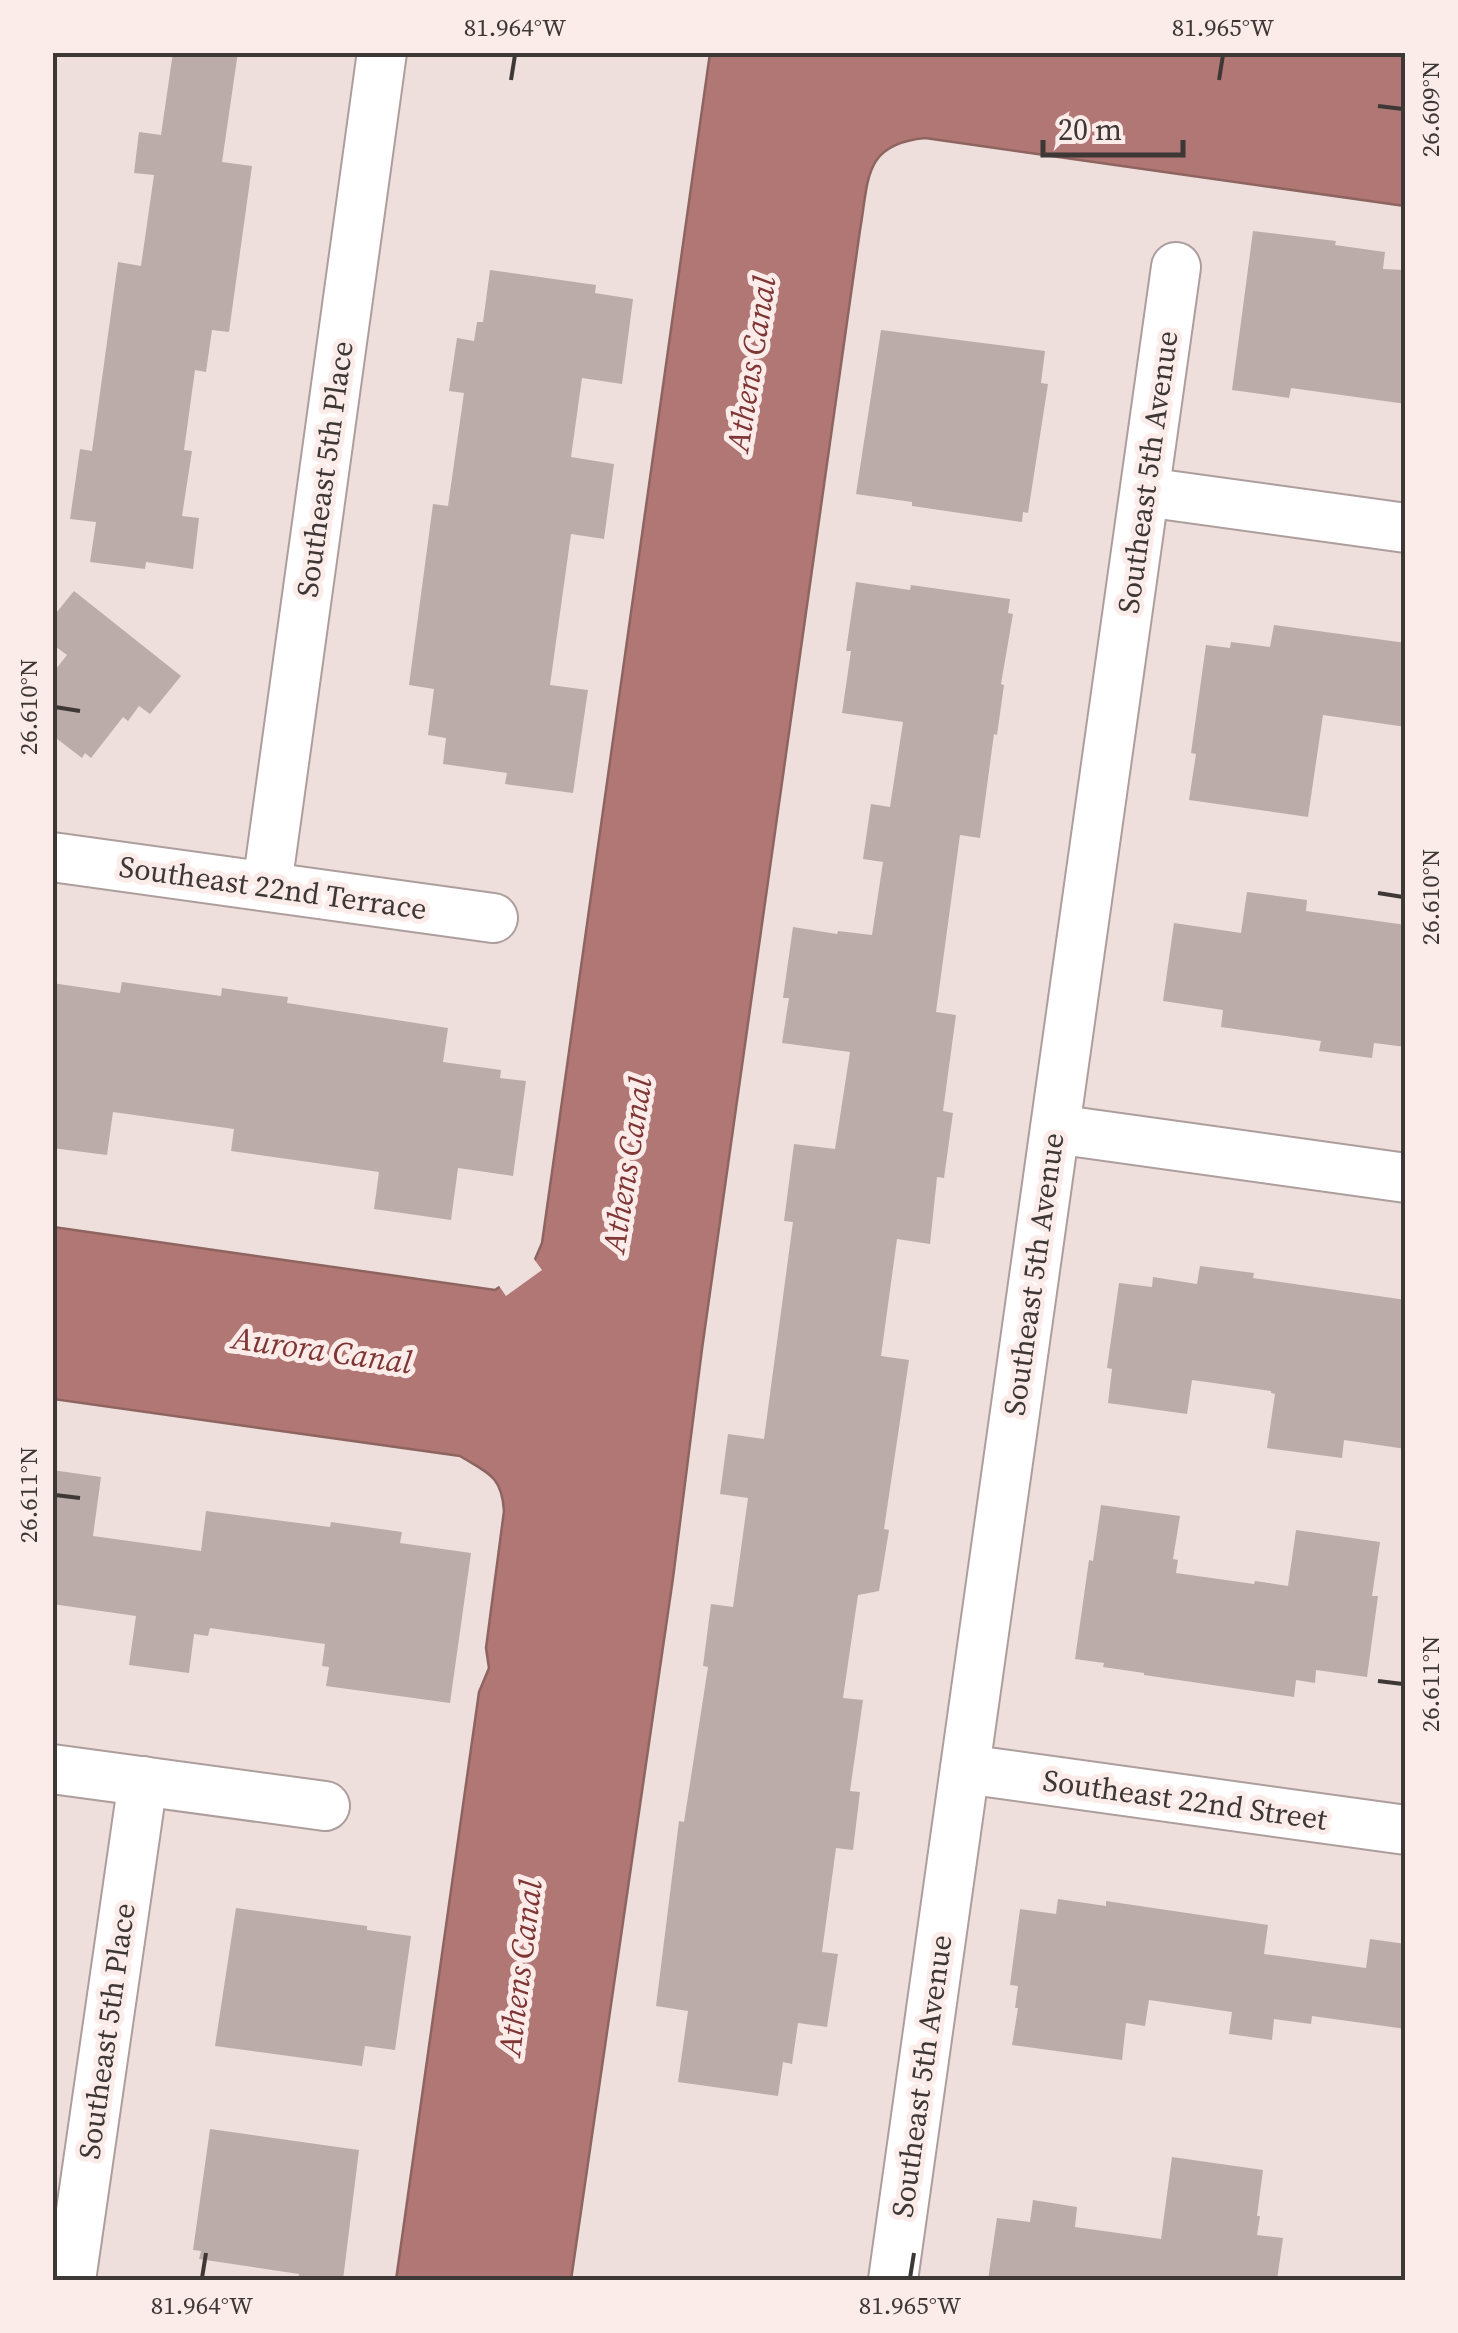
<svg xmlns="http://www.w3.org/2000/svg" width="1458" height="2333" font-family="'Source Serif 4',serif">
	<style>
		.water { fill: #b17774; stroke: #8e6461; stroke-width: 2.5 }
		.pier { fill: #eedfdd }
		.building { fill: #bbacaa }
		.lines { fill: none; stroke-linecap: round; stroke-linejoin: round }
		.street-casing { stroke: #ad9e9d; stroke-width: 52 }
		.street { stroke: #fff; stroke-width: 48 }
		.ticks { fill: none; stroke: #3d3736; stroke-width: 4 }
		.labels { text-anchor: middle; stroke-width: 10; stroke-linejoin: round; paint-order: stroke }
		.street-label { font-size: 30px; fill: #3d3736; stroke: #fbecea }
		.water-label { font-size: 32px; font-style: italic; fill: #7f3533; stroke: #fbecea }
		.neatline { fill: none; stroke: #3d3736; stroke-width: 4 }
		.ticks-label { font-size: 25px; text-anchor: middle; fill: #3d3736 }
	</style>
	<rect width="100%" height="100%" fill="#eedfdd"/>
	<path class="water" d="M 710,53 L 1405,53 L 1405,206 L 925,138 C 863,144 869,179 860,230 L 702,1349 L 673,1578 L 571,2280 L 396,2280 L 479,1692 L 489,1668 L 486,1648 L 504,1511 C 502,1476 488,1473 460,1456 L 53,1399 L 53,1227 L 495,1290 L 533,1264 L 542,1243 Z"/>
	<path class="pier" d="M 531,1255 L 542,1270 L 506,1296 L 497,1283 L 528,1261 Z"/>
	<g class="building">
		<path d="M 173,52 L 238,52 L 222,162 L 252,166 L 229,332 L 212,330 L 206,372 L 195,370 L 184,450 L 192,451 L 182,516 L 199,518 L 193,569 L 146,562 L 145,569 L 90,562 L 96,522 L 70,519 L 80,449 L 92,451 L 118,262 L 141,266 L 154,175 L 134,173 L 139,132 L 161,135 Z"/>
		<path d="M 1253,231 L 1336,241 L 1335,245 L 1385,252 L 1383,269 L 1406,270 L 1406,404 L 1291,388 L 1289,398 L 1232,390 Z"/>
		<path d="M 490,270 L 596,285 L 595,293 L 633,299 L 622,384 L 582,378 L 571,457 L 614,464 L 604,539 L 571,534 L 550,685 L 588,690 L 573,793 L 505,784 L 507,773 L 443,764 L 446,738 L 428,735 L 434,689 L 409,685 L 433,504 L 448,506 L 464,393 L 449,391 L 457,338 L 474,341 L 477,322 L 483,322 Z"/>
		<path d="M 881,330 L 1045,351 L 1041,383 L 1048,384 L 1028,513 L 1023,512 L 1022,522 L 912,506 L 912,502 L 856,494 Z"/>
		<path d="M 856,582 L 910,590 L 911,585 L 1010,599 L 1008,613 L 1013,614 L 1001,684 L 1004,685 L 997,735 L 994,734 L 980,838 L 960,835 L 936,1012 L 956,1015 L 943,1111 L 953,1113 L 944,1178 L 937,1177 L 930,1244 L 897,1239 L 881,1356 L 909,1360 L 884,1529 L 889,1530 L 879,1591 L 858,1595 L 843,1698 L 863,1700 L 850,1791 L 860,1792 L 853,1850 L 836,1848 L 822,1952 L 838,1954 L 827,2027 L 798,2023 L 792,2064 L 783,2062 L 778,2096 L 678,2082 L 688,2011 L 656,2006 L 679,1821 L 684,1822 L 708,1667 L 703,1666 L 711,1604 L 733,1607 L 748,1498 L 720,1494 L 728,1434 L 764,1439 L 793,1222 L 784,1221 L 794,1144 L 835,1149 L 850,1052 L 782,1043 L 789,998 L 783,998 L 793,927 L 837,934 L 838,931 L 872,935 L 883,862 L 863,859 L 871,804 L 890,807 L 903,722 L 842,713 L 851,651 L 846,651 Z"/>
		<path d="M 74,591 L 181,676 L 150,714 L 139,706 L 128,721 L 123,717 L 91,758 L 85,753 L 82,758 L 52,735 L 52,674 L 67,655 L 52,644 L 52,618 Z"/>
		<path d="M 1274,625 L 1406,643 L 1406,727 L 1323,715 L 1308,817 L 1189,800 L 1196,754 L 1191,753 L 1206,645 L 1230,648 L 1231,642 L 1270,647 Z"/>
		<path d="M 1247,892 L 1307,900 L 1306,911 L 1406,925 L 1406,1047 L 1374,1043 L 1372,1058 L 1319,1051 L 1321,1041 L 1221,1027 L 1223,1010 L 1163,1001 L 1174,923 L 1241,933 Z"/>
		<path d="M 122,982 L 221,996 L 222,988 L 256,993 L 288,997 L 287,1003 L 448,1028 L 443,1062 L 501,1070 L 500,1078 L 526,1081 L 513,1176 L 458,1168 L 451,1220 L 374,1209 L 379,1172 L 231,1151 L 234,1129 L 113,1112 L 107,1155 L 52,1148 L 52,983 L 120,993 Z"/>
		<path d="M 1200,1266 L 1254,1273 L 1253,1278 L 1406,1300 L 1406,1449 L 1344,1440 L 1342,1458 L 1267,1448 L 1275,1394 L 1271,1393 L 1271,1391 L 1192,1380 L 1187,1414 L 1108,1403 L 1112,1369 L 1107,1368 L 1119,1283 L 1152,1287 L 1153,1277 L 1197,1284 Z"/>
		<path d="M 52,1470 L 101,1477 L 93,1536 L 201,1551 L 206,1511 L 330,1527 L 331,1522 L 402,1532 L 400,1543 L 471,1553 L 450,1703 L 326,1686 L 329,1667 L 322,1666 L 325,1644 L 210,1628 L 208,1636 L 194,1634 L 189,1673 L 129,1665 L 136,1616 L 52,1604 Z"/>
		<path d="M 1101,1505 L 1180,1516 L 1173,1559 L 1178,1560 L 1176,1573 L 1254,1584 L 1255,1581 L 1288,1586 L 1296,1530 L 1380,1542 L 1372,1596 L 1378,1596 L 1367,1677 L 1316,1670 L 1315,1683 L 1296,1680 L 1294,1697 L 1144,1675 L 1144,1673 L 1103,1667 L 1104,1663 L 1075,1659 L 1089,1560 L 1093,1561 Z"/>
		<path d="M 1058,1899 L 1106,1906 L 1106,1901 L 1268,1925 L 1264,1954 L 1366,1968 L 1370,1939 L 1406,1944 L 1406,2029 L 1312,2016 L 1311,2024 L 1274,2019 L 1272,2040 L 1229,2034 L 1232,2012 L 1149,2000 L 1145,2026 L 1126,2023 L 1122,2060 L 1012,2045 L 1018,2008 L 1015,2008 L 1018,1986 L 1010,1985 L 1020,1909 L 1056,1914 Z"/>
		<path d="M 236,1908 L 367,1926 L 367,1930 L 411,1936 L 395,2050 L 365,2046 L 362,2066 L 215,2046 Z"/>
		<path d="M 210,2129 L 359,2150 L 343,2280 L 298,2280 L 299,2274 L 199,2259 L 201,2251 L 193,2250 Z"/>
		<path d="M 1172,2157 L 1263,2170 L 1257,2216 L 1260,2216 L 1257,2235 L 1283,2238 L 1277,2280 L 988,2280 L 997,2218 L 1030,2222 L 1033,2200 L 1077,2207 L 1075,2227 L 1161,2239 Z"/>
	</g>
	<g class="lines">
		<defs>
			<g id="street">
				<path d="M 1145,492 L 1406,528"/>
				<path d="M 52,857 L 493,918"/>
				<path d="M 267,886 L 382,52"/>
				<path d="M 1055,1129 L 1406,1178"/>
				<path d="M 52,1769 L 325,1806"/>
				<path d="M 965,1769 L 1406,1830"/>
				<path d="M 71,2280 L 143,1781"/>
				<path d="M 893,2280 L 1176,267"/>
			</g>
		</defs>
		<use href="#street" class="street-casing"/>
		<use href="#street" class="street"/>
	</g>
	<path class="ticks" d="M 511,80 L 515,55M 1219,80 L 1223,55M 1378,106 L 1403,109M 55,707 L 80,711M 1378,893 L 1403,897M 55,1495 L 80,1498M 1378,1681 L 1403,1684M 202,2278 L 206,2253M 910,2278 L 914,2253"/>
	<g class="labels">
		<g class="street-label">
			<text transform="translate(325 469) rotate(-82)" y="10">Southeast 5th Place</text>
			<text transform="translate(1148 472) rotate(-82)" y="10">Southeast 5th Avenue</text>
			<text transform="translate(273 888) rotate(8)" y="10">Southeast 22nd Terrace</text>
			<text transform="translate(1034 1274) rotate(-82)" y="10">Southeast 5th Avenue</text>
			<text transform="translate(1185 1800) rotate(8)" y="10">Southeast 22nd Street</text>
			<text transform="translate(107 2031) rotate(-82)" y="10">Southeast 5th Place</text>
			<text transform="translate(922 2076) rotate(-82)" y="10">Southeast 5th Avenue</text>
		</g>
		<g class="water-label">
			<text transform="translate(751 364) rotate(-81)" y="11">Athens Canal</text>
			<text transform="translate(627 1165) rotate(-81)" y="11">Athens Canal</text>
			<text transform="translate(322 1350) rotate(8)" y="11">Aurora Canal</text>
			<text transform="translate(520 1968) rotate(-83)" y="11">Athens Canal</text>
		</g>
	</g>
	<rect width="1458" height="2333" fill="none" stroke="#fbecea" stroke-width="110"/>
	<path d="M1043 140v15h140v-15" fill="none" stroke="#3d3736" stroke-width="5"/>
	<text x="1058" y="140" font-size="30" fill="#3d3736" stroke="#fbecea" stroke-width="8" paint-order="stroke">20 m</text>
	<rect x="55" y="55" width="1348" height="2223" class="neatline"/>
	<g class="ticks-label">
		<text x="515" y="36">81.964°W</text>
		<text x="1223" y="36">81.965°W</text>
		<text transform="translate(1430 109) rotate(-90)" y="9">26.609°N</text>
		<text transform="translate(28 707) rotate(-90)" y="9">26.610°N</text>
		<text transform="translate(1430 897) rotate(-90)" y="9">26.610°N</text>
		<text transform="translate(28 1495) rotate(-90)" y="9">26.611°N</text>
		<text transform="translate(1430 1684) rotate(-90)" y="9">26.611°N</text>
		<text x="202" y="2314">81.964°W</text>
		<text x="910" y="2314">81.965°W</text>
	</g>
</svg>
